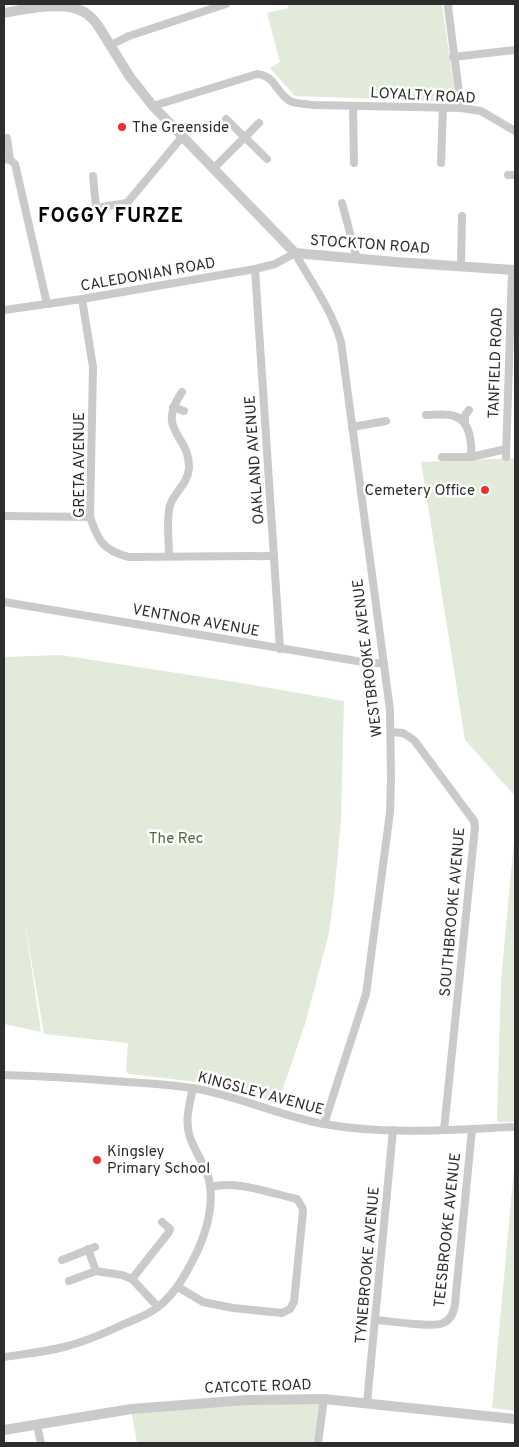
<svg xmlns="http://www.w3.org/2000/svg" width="519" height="1447" font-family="Overpass,sans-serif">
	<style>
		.green { fill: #e2ebda }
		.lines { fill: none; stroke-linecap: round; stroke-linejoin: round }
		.minor { stroke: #cacaca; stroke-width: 8 }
		.tertiary { stroke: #cacaca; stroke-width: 10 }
		.poi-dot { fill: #e9312b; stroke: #fff; stroke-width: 2 }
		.labels { text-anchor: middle; stroke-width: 5; stroke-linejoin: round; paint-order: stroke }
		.street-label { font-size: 15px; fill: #2d2d2d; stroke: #fff }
		.poi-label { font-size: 15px; fill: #2d2d2d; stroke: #fff; text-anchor: start }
		.park-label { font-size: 15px; fill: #4b6a3a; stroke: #fff }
		.district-label { font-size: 20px; font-weight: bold; letter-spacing: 1px; fill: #000; stroke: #fff }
	</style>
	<rect width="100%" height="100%" fill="#fff"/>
	<g class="green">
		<path d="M 288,4 L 442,4 L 456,102 L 295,96 L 270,68 L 280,62 L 267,13 L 288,8 Z"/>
		<path d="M 515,458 L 515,796 L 465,740 L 421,462 Z"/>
		<path d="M 60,655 L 235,682 L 344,701 L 341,820 L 334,896 L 329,933 L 306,1021 L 278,1103 L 198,1082 L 129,1074 L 126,1071 L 128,1043 L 44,1034 L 24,918 L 41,1032 L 4,1024 L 4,657 Z"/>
		<path d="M 515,829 L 515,1122 L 499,1122 L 497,1121 L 501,981 Z"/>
		<path d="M 515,1158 L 515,1411 L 492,1408 Z"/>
		<path d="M 324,1399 L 318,1443 L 137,1443 L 131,1409 Z"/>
	</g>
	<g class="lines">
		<g class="minor">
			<path d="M 449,4 L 448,7 L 461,108"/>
			<path d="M 111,45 L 129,36 L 226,4"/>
			<path d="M 453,57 L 515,50"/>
			<path d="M 153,106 L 257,74 C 276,76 275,92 290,101 C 296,104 306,104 313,105 L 461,108 L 481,111 L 515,131"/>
			<path d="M 353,106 L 354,163"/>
			<path d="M 226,119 L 267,159"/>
			<path d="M 7,138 L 10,160"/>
			<path d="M 4,159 L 10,160 L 15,164 L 47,304"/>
			<path d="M 441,163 L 443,107"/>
			<path d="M 213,169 L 259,123"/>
			<path d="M 508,175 L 515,175"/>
			<path d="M 93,176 L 96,208 L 127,203 L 182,137"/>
			<path d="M 342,203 L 357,259"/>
			<path d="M 461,265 L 462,216"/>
			<path d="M 255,269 L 280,649"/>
			<path d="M 82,299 L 93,367 L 90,517 C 98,541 104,551 129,557 L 274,556"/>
			<path d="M 4,310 L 82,299 L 255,269 L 275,264 L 295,253 C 311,282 332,310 341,342 L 390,710 L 391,778 L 390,812 L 366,994 L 324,1124"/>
			<path d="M 173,407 L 184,411"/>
			<path d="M 426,415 C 435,415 446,413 454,416 C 470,420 472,443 471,457"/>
			<path d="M 465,423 L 465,415 L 469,410"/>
			<path d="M 352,427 L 386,421"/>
			<path d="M 442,457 L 471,457 L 506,449"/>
			<path d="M 506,457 L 512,270"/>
			<path d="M 4,516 L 90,517"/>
			<path d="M 169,556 C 169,541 166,520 170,505 C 175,491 188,484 189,468 C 190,434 155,432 182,392"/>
			<path d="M 4,602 L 369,663 L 384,663"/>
			<path d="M 391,732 L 403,733 L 414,740 L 474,821 L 475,827 L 444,1130"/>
			<path d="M 4,1075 C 40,1076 77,1078 113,1081 C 140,1083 166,1084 192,1088 C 237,1095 279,1116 324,1124 C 385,1135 450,1130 512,1127"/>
			<path d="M 88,1249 L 96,1271"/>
			<path d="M 62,1260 L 95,1247"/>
			<path d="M 132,1279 L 169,1232 L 170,1229 L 162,1222"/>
			<path d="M 69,1281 L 96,1271 L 122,1275 L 132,1279 L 158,1307"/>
			<path d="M 178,1287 L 203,1302 L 233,1308 L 282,1313 L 290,1309 L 294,1302 L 303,1211 L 302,1207 L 297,1199 C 269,1193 238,1180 210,1187"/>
			<path d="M 376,1320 C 389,1321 434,1328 443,1323 C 451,1320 454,1312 455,1304 L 472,1129"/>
			<path d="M 4,1357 C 24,1354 44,1352 64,1347 C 84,1342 105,1333 124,1324 C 136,1319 148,1315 158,1307 C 176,1293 187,1272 197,1252 C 206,1232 213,1207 210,1185 C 208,1168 197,1156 191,1140 C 184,1123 189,1106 193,1088"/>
			<path d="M 367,1403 L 393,1130"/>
			<path d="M 37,1425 L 41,1443"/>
			<path d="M 318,1443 L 324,1399"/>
		</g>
		<g class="tertiary">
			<path d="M 4,13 C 25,9 63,1 82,11 C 88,14 93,19 97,24 L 130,77 L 153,106 L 295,253 L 396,262 L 515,270"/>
			<path d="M 4,1430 L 131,1409 L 247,1400 L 324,1399 L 515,1419"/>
		</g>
	</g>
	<g class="poi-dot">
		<circle cx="122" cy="127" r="5"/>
		<circle cx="485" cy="490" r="5"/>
		<circle cx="97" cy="1160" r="5"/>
	</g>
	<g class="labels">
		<g class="street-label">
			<text transform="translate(423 95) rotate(3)" y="5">LOYALTY ROAD</text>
			<text transform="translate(370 244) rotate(4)" y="5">STOCKTON ROAD</text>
			<text transform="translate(148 274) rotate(-10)" y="5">CALEDONIAN ROAD</text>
			<text transform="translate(495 363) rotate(-88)" y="5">TANFIELD ROAD</text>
			<text transform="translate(254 460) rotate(-94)" y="5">OAKLAND AVENUE</text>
			<text transform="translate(79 465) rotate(-90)" y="5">GRETA AVENUE</text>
			<text transform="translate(196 620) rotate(10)" y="5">VENTNOR AVENUE</text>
			<text transform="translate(367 658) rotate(-97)" y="5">WESTBROOKE AVENUE</text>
			<text transform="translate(452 912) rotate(-85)" y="5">SOUTHBROOKE AVENUE</text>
			<text transform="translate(261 1093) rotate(15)" y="5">KINGSLEY AVENUE</text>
			<text transform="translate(447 1230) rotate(-84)" y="5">TEESBROOKE AVENUE</text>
			<text transform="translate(367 1265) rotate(-85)" y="5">TYNEBROOKE AVENUE</text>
			<text transform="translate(258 1386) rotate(-2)" y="5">CATCOTE ROAD</text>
		</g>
		<g class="poi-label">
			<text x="132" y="132">The Greenside</text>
			<text x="475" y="495" text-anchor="end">Cemetery Office</text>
			<text x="107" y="1156">Kingsley<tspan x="107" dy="17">Primary School</tspan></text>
		</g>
		<g class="park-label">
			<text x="176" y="843">The Rec</text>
		</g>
		<g class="district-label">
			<text x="111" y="222">FOGGY FURZE</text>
		</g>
	</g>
	<rect width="519" height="1447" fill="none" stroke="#2d2d2d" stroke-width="10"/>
</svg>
